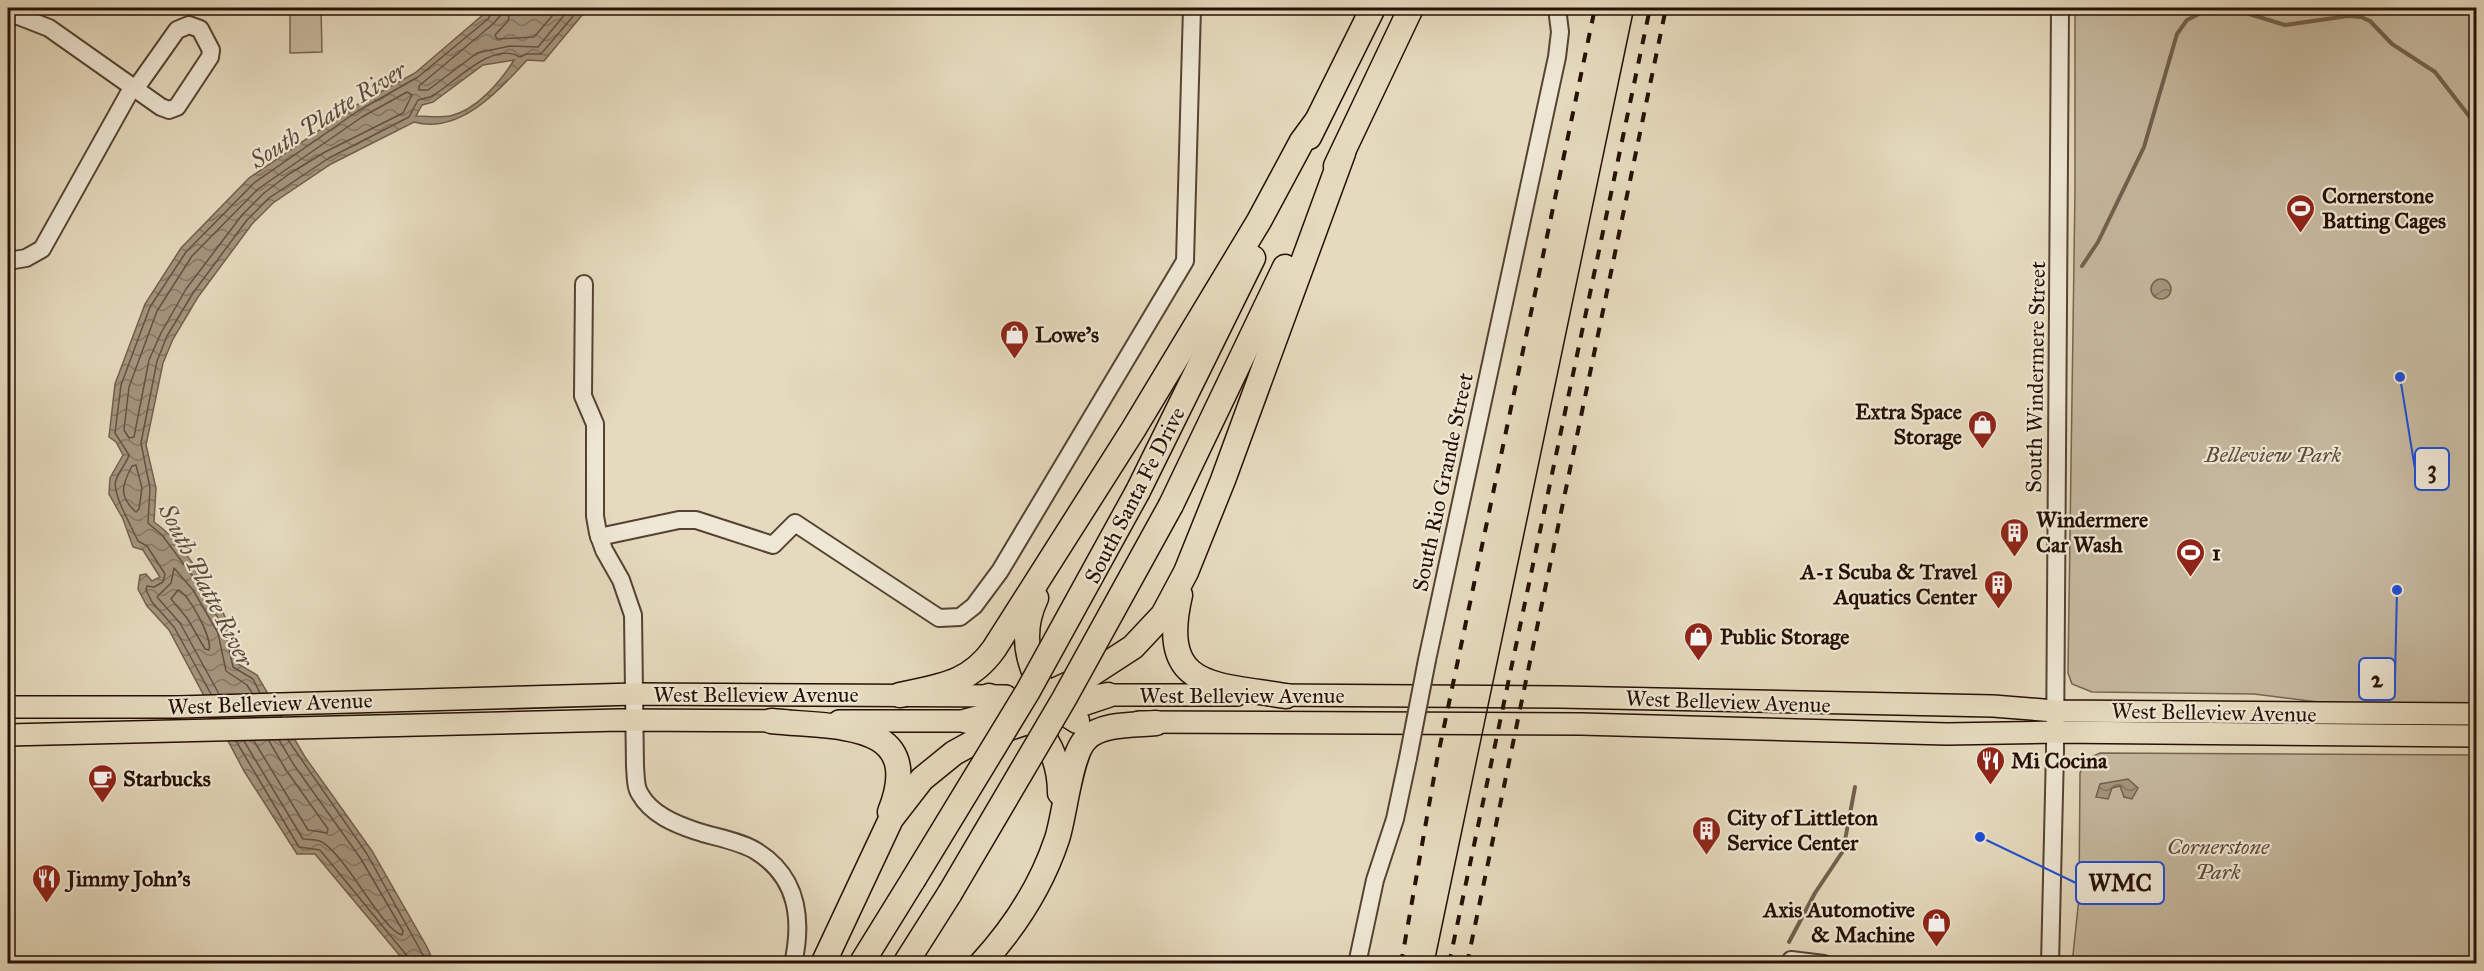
<svg xmlns="http://www.w3.org/2000/svg" width="2484" height="971" font-family="'IM FELL Great Primer',serif">
	<style>
		.green { fill: #c5b89e; stroke: #766452; stroke-width: 1.5 }
		.water { fill: url(#water-waves); stroke: #72604e; stroke-width: 1.5; fill-rule: evenodd }
		.lines { fill: none; stroke-linecap: round; stroke-linejoin: round }
		.shore { stroke: #655242; stroke-width: 1.5 }
		.stream { stroke: #72604e; stroke-width: 4 }
		.minor-casing { stroke: #564233; stroke-width: 20 }
		.major-casing { stroke: #261005; stroke-width: 24 }
		.highway-casing { stroke: #261005; stroke-width: 27 }
		.minor { stroke: #eee7d4; stroke-width: 16 }
		.major { stroke: #e5dabd; stroke-width: 21 }
		.highway { stroke: #e5dabd; stroke-width: 24 }
		.tram { stroke: #261005; stroke-width: 1.5 }
		.rail { stroke: #261005; stroke-width: 4; stroke-dasharray: 10 10; stroke-linecap: butt }
		.minor-bridge-casing { stroke: #564233; stroke-width: 20; stroke-linecap: butt }
		.highway-bridge-casing { stroke: #261005; stroke-width: 27; stroke-linecap: butt }
		.minor-bridge { stroke: #eee7d4; stroke-width: 16 }
		.highway-bridge { stroke: #e5dabd; stroke-width: 24 }
		.labels { text-anchor: middle; stroke-width: 4.5; stroke-linejoin: round; paint-order: stroke }
		.poi-label { font-size: 22px; font-weight: bold; fill: #261005; stroke: #eee7d4; text-anchor: start }
		.street-label { font-size: 22px; fill: #261005; stroke: #eee7d4 }
		.park-label { font-size: 22px; font-style: italic; fill: #5e4b3b; stroke: #eee7d4 }
		.water-label { font-size: 24px; font-style: italic; fill: #5f4c3b; stroke: #eee7d4 }
		.leader { fill: none; stroke: #1d4ed8; stroke-width: 2 }
		.callout-dot { fill: #1d4ed8; stroke: #eee7d4; stroke-width: 2 }
		.callout { fill: #eee7d4; stroke: #1d4ed8; stroke-width: 2 }
		.callout-label { font-size: 24px; text-anchor: middle; font-weight: bold; fill: #261005 }
	</style>
	<defs>
		<pattern id="water-waves" width="16" height="10" patternUnits="userSpaceOnUse" patternTransform="scale(1.5)"><rect width="16" height="10" fill="#a4957e"/><path d="M0 5q4-4 8 0t8 0" fill="none" stroke="#857865"/></pattern>
	</defs>
	<rect width="100%" height="100%" fill="#e5dabd"/>
	<filter id="stains"><feTurbulence type="fractalNoise" baseFrequency=".00333" numOctaves="4"/><feColorMatrix values="0 0 0 0 .2 0 0 0 0 .09 0 0 0 0 .02 0 0 0 .5 -.17"/></filter>
	<radialGradient id="worn" r=".72"><stop offset=".6" stop-color="#630" stop-opacity="0"/><stop offset="1" stop-color="#630" stop-opacity=".3"/></radialGradient>
	<g class="green">
		<path d="M 290,8 L 321,8 L 322,52 L 290,53 Z"/>
		<path d="M 2075,8 L 2476,8 L 2476,704 L 2325,703 L 2254,694 L 2092,692 L 2072,684 L 2068,673 L 2075,190 Z"/>
		<path d="M 2100,753 L 2476,755 L 2476,963 L 2072,964 L 2079,898 L 2080,773 L 2086,759 Z"/>
	</g>
	<g class="water">
		<path d="M 491,8 L 588,8 L 544,61 L 527,60 C 500,90 459,135 414,122 L 331,164 L 273,203 L 252,224 L 198,297 L 173,339 L 163,363 L 146,445 L 156,488 L 154,522 C 182,541 217,596 230,628 C 235,638 234,653 238,664 L 257,675 L 305,757 L 372,851 L 427,947 L 434,963 L 406,963 L 315,854 L 297,854 L 244,771 L 169,630 L 147,606 L 138,589 L 140,575 L 146,574 L 152,581 L 160,577 L 143,550 L 133,547 L 123,519 L 109,494 L 110,478 L 123,455 L 116,442 L 109,437 L 115,384 L 145,304 L 181,248 L 249,178 L 355,106 L 415,73 ZM 514,60 C 501,81 477,110 450,116 C 440,118 427,116 416,116 L 422,105 L 433,102 L 483,65 Z"/>
		<circle cx="2161" cy="289" r="10"/>
		<path d="M 2128,779 L 2138,788 L 2132,799 L 2124,797 L 2120,786 L 2112,788 L 2108,799 L 2096,797 L 2100,784 Z"/>
	</g>
	<g class="lines">
		<g class="shore">
			<path d="M 502,8 L 500,16 L 493,24 L 419,86 L 419,90 L 428,90 L 477,53 L 510,46 L 538,47 L 570,8"/>
			<path d="M 511,8 L 508,21 L 495,35 L 497,39 L 534,37 L 559,8"/>
			<path d="M 407,92 L 412,95 L 403,113 L 325,152 L 289,174 L 264,193 L 242,215 L 186,289 L 161,333 L 149,360 L 134,437 L 129,438 L 124,430 L 129,387 L 157,311 L 192,256 L 258,189 L 362,117 Z"/>
			<path d="M 136,465 L 142,488 L 139,509 L 136,512 C 118,496 122,485 132,466 Z"/>
			<path d="M 178,590 C 188,592 213,639 209,650 L 205,649 L 187,618 L 171,599 Z"/>
			<path d="M 260,693 L 253,679 L 233,667 L 225,631 L 200,586 L 162,535 L 148,523 L 150,488 L 141,443 L 157,361 L 167,336 L 193,293 L 247,220 L 269,198 L 329,158 L 409,117 L 418,100 C 422,99 428,98 432,96 C 454,84 492,40 520,57 L 526,54 L 541,54 L 580,8"/>
			<path d="M 211,694 L 174,627 L 152,602 L 146,590 L 147,586 L 154,587 L 163,582 L 165,574 L 147,546 L 138,541 C 132,527 111,492 116,480 C 119,471 126,464 129,455 L 115,433 L 121,385 L 150,307 L 186,252 L 254,183 L 358,111 L 418,77 L 488,19 L 495,8"/>
			<path d="M 219,694 L 180,623 L 157,597 L 171,583 L 174,568 L 193,590 L 218,633 L 226,671 L 247,685 L 252,693"/>
			<path d="M 288,740 L 367,854 L 428,964"/>
			<path d="M 236,741 L 299,847 L 320,850 L 408,957 L 410,964"/>
			<path d="M 244,741 L 303,839 C 309,840 316,839 322,842 C 347,857 383,931 402,935 L 403,931 L 361,859 L 294,765 L 279,740"/>
			<path d="M 254,741 L 308,830 L 327,833 L 328,829 L 286,770 L 269,741"/>
		</g>
		<g class="stream">
			<path d="M 2082,266 L 2098,242 L 2144,147 L 2177,34 L 2187,20 L 2207,10 L 2236,10 L 2285,25 L 2348,16 L 2361,17 L 2370,21 L 2392,44 L 2435,72 L 2476,125"/>
			<path d="M 1789,942 L 1815,893 L 1843,851 L 1855,787"/>
		</g>
		<defs>
			<g id="minor">
				<path d="M 8,12 L 49,28 L 161,107 L 169,110 L 177,107 L 210,57 L 211,50 L 200,29 L 189,25 L 177,30 L 136,88"/>
				<path d="M 8,261 L 26,258 L 42,249 L 133,86"/>
				<path d="M 584,284 L 583,396 L 595,424 L 595,516 L 598,533 L 604,550 L 621,580 L 633,615 L 635,767 C 636,775 635,787 640,794 C 651,814 675,824 696,831 C 714,837 740,841 756,851 C 798,877 803,919 793,964"/>
				<path d="M 599,537 L 679,520 L 696,520 L 773,545 L 795,523 L 939,618 L 960,617 L 974,606 L 1000,571 L 1185,261 L 1192,8"/>
				<path d="M 1427,660 L 1557,57 L 1560,32 L 1557,8"/>
				<path d="M 1357,964 L 1375,880 L 1395,819 L 1408,758"/>
				<path d="M 1790,964 L 1791,960 L 1824,964"/>
				<path d="M 2050,964 L 2055,751 L 2060,8"/>
			</g>
			<g id="major">
				<path d="M 1091,695 L 1237,695"/>
				<path d="M 1271,695 L 1560,697 L 1993,706 L 2055,711 L 2476,714"/>
				<path d="M 8,707 L 179,707 L 635,694 L 1006,696"/>
				<path d="M 839,721 L 985,721"/>
				<path d="M 1139,722 L 1581,724 L 1947,734 L 2055,732 L 2476,736"/>
				<path d="M 8,735 L 619,720 L 787,721"/>
			</g>
			<g id="highway">
				<path d="M 1309,137 L 1373,8"/>
				<path d="M 1336,166 L 1411,8"/>
				<path d="M 1138,491 L 1253,258"/>
				<path d="M 1171,505 L 1285,267"/>
				<path d="M 1180,595 C 1158,690 1214,684 1286,696"/>
				<path d="M 1036,598 C 1014,644 1035,696 1077,721"/>
				<path d="M 900,695 C 940,686 969,684 994,649 L 1133,430 L 1259,221 L 1302,141 L 1316,122"/>
				<path d="M 989,696 C 1033,711 1060,747 1060,793"/>
				<path d="M 771,721 C 833,728 927,718 890,812"/>
				<path d="M 967,721 L 1017,708 L 1093,673 L 1133,647 L 1163,615 L 1186,572 L 1223,480 L 1343,153"/>
				<path d="M 823,964 L 891,819 L 922,779 L 954,753 L 985,736 L 1108,695"/>
				<path d="M 861,964 L 913,880"/>
				<path d="M 905,964 L 950,893"/>
				<path d="M 981,964 C 1015,927 1041,887 1057,839 C 1065,815 1070,754 1086,739 C 1101,723 1136,725 1156,723"/>
			</g>
		</defs>
		<use href="#minor" class="minor-casing"/>
		<use href="#major" class="major-casing"/>
		<use href="#highway" class="highway-casing"/>
		<use href="#minor" class="minor"/>
		<use href="#major" class="major"/>
		<use href="#highway" class="highway"/>
		<path class="tram" d="M 1434,964 L 1634,8"/>
		<g class="rail">
			<path d="M 1401,964 L 1437,760 L 1595,8"/>
			<path d="M 1449,964 L 1650,8"/>
			<path d="M 1467,964 L 1666,8"/>
		</g>
		<defs>
			<path id="minor-bridge" d="M 1408,758 L 1427,660"/>
			<g id="highway-bridge">
				<path d="M 913,880 L 1028,691 L 1138,491"/>
				<path d="M 950,893 L 1064,699 L 1171,505"/>
			</g>
		</defs>
		<use href="#minor-bridge" class="minor-bridge-casing"/>
		<use href="#highway-bridge" class="highway-bridge-casing"/>
		<use href="#minor-bridge" class="minor-bridge"/>
		<use href="#highway-bridge" class="highway-bridge"/>
	</g>
	<defs>
		<symbol id="stadium-pin" viewBox="-11 -11 22 30"><path d="M0 17L-7.5 6A9.5 9.5 0 1 1 7.5 6Z" fill="#8f2418" stroke="#eee7d4"/><path d="M0-5a6.5 5 0 1 0 0 10a6.5 5 0 1 0 0-10ZM-3.5-1.8h7v3.6h-7Z" fill="#fff"/></symbol>
		<symbol id="shop-pin" viewBox="-11 -11 22 30"><path d="M0 17L-7.5 6A9.5 9.5 0 1 1 7.5 6Z" fill="#8f2418" stroke="#eee7d4"/><path d="M-5-2.5h2.3a2.7 3.5 0 0 1 5.4 0H5L5.5 6h-11ZM-1.5-2.5h3a1.5 2.3 0 0 0-3 0Z" fill="#fff"/></symbol>
		<symbol id="building-pin" viewBox="-11 -11 22 30"><path d="M0 17L-7.5 6A9.5 9.5 0 1 1 7.5 6Z" fill="#8f2418" stroke="#eee7d4"/><path d="M-4-6H4V6H1V3H-1V6H-4ZM-2.5-4.3h1.7v1.8h-1.7ZM.8-4.3h1.7v1.8H.8ZM-2.5-1h1.7V.8h-1.7ZM.8-1h1.7V.8H.8Z" fill="#fff"/></symbol>
		<symbol id="restaurant-pin" viewBox="-11 -11 22 30"><path d="M0 17L-7.5 6A9.5 9.5 0 1 1 7.5 6Z" fill="#8f2418" stroke="#eee7d4"/><path d="M-5-6h1v4h1v-4h1v4h1v-4h1v5L-1.5 .5V6h-2V.5L-5-1ZM5-6V6H3V1.5H1.5Q1.5-4 5-6Z" fill="#fff"/></symbol>
		<symbol id="cafe-pin" viewBox="-11 -11 22 30"><path d="M0 17L-7.5 6A9.5 9.5 0 1 1 7.5 6Z" fill="#8f2418" stroke="#eee7d4"/><path d="M-5.5-4.5H6V0H3Q3 3.5 0 3.5H-2.5Q-5.5 3.5-5.5 0ZM3-3.2v2h1.7v-2ZM-6 4.5H4V6H-6Z" fill="#fff"/></symbol>
	</defs>
	<g fill-rule="evenodd">
		<use href="#stadium-pin" x="2284" y="192" width="33" height="45"/>
		<use href="#shop-pin" x="998" y="318" width="33" height="45"/>
		<use href="#shop-pin" x="1966" y="408" width="33" height="45"/>
		<use href="#building-pin" x="1998" y="516" width="33" height="45"/>
		<use href="#stadium-pin" x="2174" y="536" width="33" height="45"/>
		<use href="#building-pin" x="1982" y="568" width="33" height="45"/>
		<use href="#shop-pin" x="1682" y="620" width="33" height="45"/>
		<use href="#restaurant-pin" x="1974" y="744" width="33" height="45"/>
		<use href="#cafe-pin" x="86" y="762" width="33" height="45"/>
		<use href="#building-pin" x="1690" y="814" width="33" height="45"/>
		<use href="#restaurant-pin" x="30" y="862" width="33" height="45"/>
		<use href="#shop-pin" x="1920" y="906" width="33" height="45"/>
	</g>
	<g class="labels">
		<g class="poi-label">
			<text x="2322" y="203">Cornerstone<tspan x="2322" dy="25">Batting Cages</tspan></text>
			<text x="1035" y="342">Lowe's</text>
			<text x="1962" y="419" text-anchor="end">Extra Space<tspan x="1962" dy="25">Storage</tspan></text>
			<text x="2036" y="527">Windermere<tspan x="2036" dy="25">Car Wash</tspan></text>
			<text x="2212" y="560">1</text>
			<text x="1977" y="579" text-anchor="end">A-1 Scuba &amp; Travel<tspan x="1977" dy="25">Aquatics Center</tspan></text>
			<text x="1720" y="644">Public Storage</text>
			<text x="2011" y="768">Mi Cocina</text>
			<text x="123" y="786">Starbucks</text>
			<text x="1727" y="825">City of Littleton<tspan x="1727" dy="25">Service Center</tspan></text>
			<text x="67" y="886">Jimmy John's</text>
			<text x="1915" y="917" text-anchor="end">Axis Automotive<tspan x="1915" dy="25">&amp; Machine</tspan></text>
		</g>
		<g class="street-label">
			<text transform="translate(2035 377) rotate(-89)" y="8">South Windermere Street</text>
			<text transform="translate(1442 482) rotate(-78)" y="8">South Rio Grande Street</text>
			<text transform="translate(1134 495) rotate(-63)" y="8">South Santa Fe Drive</text>
			<text x="756" y="702">West Belleview Avenue</text>
			<text x="1242" y="703">West Belleview Avenue</text>
			<text transform="translate(1728 701) rotate(2)" y="8">West Belleview Avenue</text>
			<text transform="translate(270 703) rotate(-2)" y="8">West Belleview Avenue</text>
			<text transform="translate(2214 712) rotate(1)" y="8">West Belleview Avenue</text>
		</g>
		<g class="park-label">
			<text x="2273" y="462">Belleview Park</text>
			<text x="2218" y="854">Cornerstone<tspan x="2218" dy="25">Park</tspan></text>
		</g>
		<g class="water-label">
			<text transform="translate(328 115) rotate(-32)" y="8">South Platte River</text>
			<text transform="translate(206 585) rotate(63)" y="8">South Platte River</text>
		</g>
	</g>
	<path class="leader" d="M2400 377L2415 469M2397 590L2395 679M1980 837L2076 883"/>
	<g class="callout-dot">
		<circle cx="2400" cy="377" r="6"/>
		<circle cx="2397" cy="590" r="6"/>
		<circle cx="1980" cy="837" r="6"/>
	</g>
	<g class="callout">
		<rect x="2415" y="448" width="34" height="42" rx="6"/>
		<rect x="2359" y="658" width="36" height="42" rx="6"/>
		<rect x="2076" y="862" width="88" height="42" rx="6"/>
	</g>
	<g class="callout-label">
		<text x="2432" y="477">3</text>
		<text x="2377" y="687">2</text>
		<text x="2120" y="891">WMC</text>
	</g>
	<rect width="2484" height="971" fill="none" stroke="#e5dabd" stroke-width="30"/>
	<rect x="9" y="9" width="2466" height="953" fill="none" stroke="#261005" stroke-width="3"/>
	<rect x="15" y="15" width="2454" height="941" fill="none" stroke="#261005" stroke-width="1.5"/>
	<rect width="100%" height="100%" filter="url(#stains)"/>
	<rect width="100%" height="100%" fill="url(#worn)"/>
</svg>
